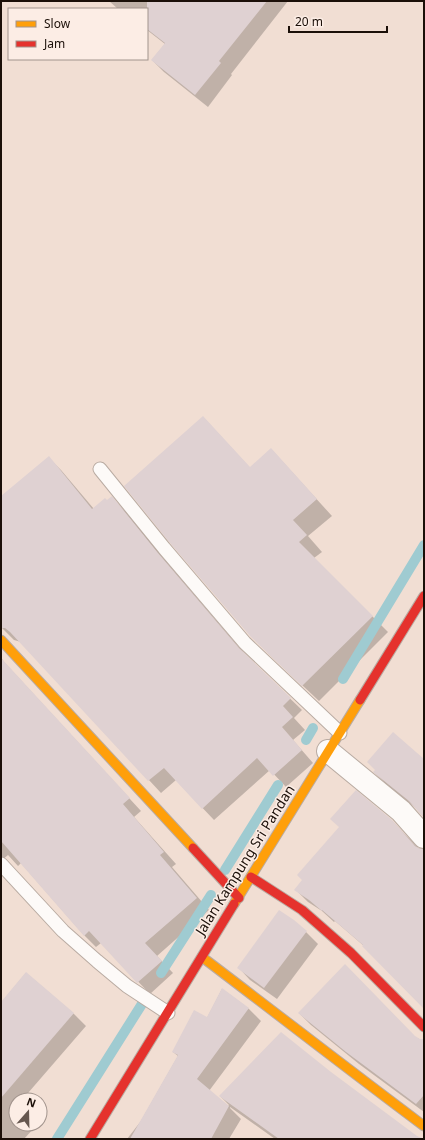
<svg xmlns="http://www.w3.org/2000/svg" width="425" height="1140" font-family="'Noto Sans',sans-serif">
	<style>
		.shadow { fill: #0003 }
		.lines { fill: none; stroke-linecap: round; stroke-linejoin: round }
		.stream { stroke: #9fcbd1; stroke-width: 10 }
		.building { fill: #dfd1d2 }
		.lane-casing { stroke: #b9aba2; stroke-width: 15 }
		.street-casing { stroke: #b9aba2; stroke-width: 24 }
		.slow-casing { stroke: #b9aba2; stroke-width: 11 }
		.jam-casing { stroke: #b9aba2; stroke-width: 11 }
		.lane { stroke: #fdfaf8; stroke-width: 13 }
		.street { stroke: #fdfaf8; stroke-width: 22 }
		.slow { stroke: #ff9f0a; stroke-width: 9 }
		.jam { stroke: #e5322d; stroke-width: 9 }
		.labels { text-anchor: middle; stroke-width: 3; stroke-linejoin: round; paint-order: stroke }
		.street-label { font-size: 14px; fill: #1b0f08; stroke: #fcede5 }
	</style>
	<rect width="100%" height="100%" fill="#f1ded3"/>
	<g class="shadow">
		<path d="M 109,1 L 288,1 L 231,74 L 232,75 L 208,107 L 164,72 L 152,60 L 165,44 L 147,30 L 147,9 L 118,9 Z"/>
		<path d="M 203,417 L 250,468 L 271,449 L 332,516 L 308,536 L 322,552 L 314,558 L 388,632 L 319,701 L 268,653 Z"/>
		<path d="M 49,458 L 61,470 L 94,509 L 112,498 L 124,510 L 170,566 L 248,658 L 302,710 L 294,718 L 305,730 L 293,740 L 313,763 L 286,787 L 270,770 L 214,820 L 176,780 L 161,793 L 21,642 L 14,640 L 2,628 L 1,594 L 1,497 Z"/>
		<path d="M 1,657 L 4,662 L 141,811 L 134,817 L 176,864 L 172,867 L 209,910 L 157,956 L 173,973 L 150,994 L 101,943 L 96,947 L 84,935 L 21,863 L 18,866 L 8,855 L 1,861 Z"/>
		<path d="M 424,760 L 424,817 L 417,809 L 386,784 L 374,772 Z"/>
		<path d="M 392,821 L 418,848 L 424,850 L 424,1008 L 364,946 L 335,921 L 334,922 L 322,911 L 308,902 L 296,890 Z"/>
		<path d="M 306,932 L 318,944 L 277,999 L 250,980 L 238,967 Z"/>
		<path d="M 26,973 L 74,1014 L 86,1026 L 22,1100 L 16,1100 L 15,1108 L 16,1124 L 32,1124 L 35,1127 L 24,1139 L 1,1139 L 1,1003 Z"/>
		<path d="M 222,989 L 249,1009 L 261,1021 L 209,1091 L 228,1106 L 229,1105 L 220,1096 L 330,1073 L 416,1137 L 422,1139 L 275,1139 L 230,1107 L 230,1108 L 241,1119 L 229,1139 L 127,1139 L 141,1121 L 178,1056 L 173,1052 L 207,1018 Z"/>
		<path d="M 299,1013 L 415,1037 L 421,1040 L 424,1040 L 424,1112 L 359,1064 L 311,1025 Z"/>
	</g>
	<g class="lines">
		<g class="stream">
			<path d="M 343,679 L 424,545"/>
			<path d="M 306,740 L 313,728"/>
			<path d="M 225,870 L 278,785"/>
			<path d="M 161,973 L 211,895"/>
			<path d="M 57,1139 L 142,1004"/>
		</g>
	</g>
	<g class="building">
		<path d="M 147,1 L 267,1 L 219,61 L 221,63 L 195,95 L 151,60 L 165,43 L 147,29 Z"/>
		<path d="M 203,416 L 250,467 L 271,448 L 317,499 L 293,520 L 307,535 L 299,542 L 373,616 L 302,686 L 251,637 L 170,543 L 124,486 Z"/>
		<path d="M 49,456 L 92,509 L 105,498 L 107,500 L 112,496 L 158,553 L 239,648 L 291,698 L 283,706 L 293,717 L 282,727 L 302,750 L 273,776 L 257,758 L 202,809 L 164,768 L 148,781 L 10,632 L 5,628 L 1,628 L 1,496 Z"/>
		<path d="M 1,658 L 130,798 L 123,804 L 164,852 L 160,855 L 197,898 L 145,943 L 162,961 L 137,983 L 89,931 L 84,936 L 1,841 Z"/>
		<path d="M 393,732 L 424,759 L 424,818 L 409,801 L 373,772 L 375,770 L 367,762 Z"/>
		<path d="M 356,790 L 392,820 L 415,846 L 420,849 L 424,849 L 424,1009 L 362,946 L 363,945 L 322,910 L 322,911 L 309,900 L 294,890 L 302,880 L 297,875 L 339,827 L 330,819 Z"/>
		<path d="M 279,910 L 294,920 L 307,931 L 264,988 L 237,968 Z"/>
		<path d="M 345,964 L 415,1036 L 420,1039 L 424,1039 L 424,1095 L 416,1104 L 346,1052 L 298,1013 Z"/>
		<path d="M 26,972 L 74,1013 L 1,1098 L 1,1002 Z"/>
		<path d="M 222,988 L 249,1008 L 197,1079 L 229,1106 L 211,1139 L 130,1139 L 178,1055 L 172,1052 L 194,1010 L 207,1017 Z"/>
		<path d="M 281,1032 L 331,1072 L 417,1136 L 424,1139 L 279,1139 L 219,1096 Z"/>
	</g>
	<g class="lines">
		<defs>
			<g id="lane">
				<path d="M 100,469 L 164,548 L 245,643 L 340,733"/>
				<path d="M 1,864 L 63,931 L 97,961 L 127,986 L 168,1013"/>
			</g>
			<path id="street" d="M 328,751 L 401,811 L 424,837"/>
			<g id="slow">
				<path d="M 1,640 L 193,848"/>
				<path d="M 234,904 L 360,700"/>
				<path d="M 202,957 C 276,1013 349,1070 424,1126"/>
			</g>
			<g id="jam">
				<path d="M 360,700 L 424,596"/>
				<path d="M 193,848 L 239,898"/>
				<path d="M 251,877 L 302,910 L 351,953 L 424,1027"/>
				<path d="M 90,1139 L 234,904"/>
			</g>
		</defs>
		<use href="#lane" class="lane-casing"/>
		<use href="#street" class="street-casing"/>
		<use href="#slow" class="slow-casing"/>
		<use href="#jam" class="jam-casing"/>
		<use href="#lane" class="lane"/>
		<use href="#street" class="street"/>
		<use href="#slow" class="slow"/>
		<use href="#jam" class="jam"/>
	</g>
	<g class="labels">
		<g class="street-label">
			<text transform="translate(245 860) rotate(-58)" y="5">Jalan Kampung Sri Pandan</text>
		</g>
	</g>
	<rect width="425" height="1140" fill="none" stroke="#1b0f08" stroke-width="4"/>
	<rect x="8" y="8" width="140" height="52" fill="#fcede5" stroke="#a2948d"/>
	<rect x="16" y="21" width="20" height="6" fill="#ff9f0a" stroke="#a2948d"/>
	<text x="44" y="28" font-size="12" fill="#1b0f08">Slow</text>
	<rect x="16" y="41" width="20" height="6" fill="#e5322d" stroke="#a2948d"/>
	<text x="44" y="48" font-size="12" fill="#1b0f08">Jam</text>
	<g transform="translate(28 1112) rotate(20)"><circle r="19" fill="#fcede5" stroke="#a2948d"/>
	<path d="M0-3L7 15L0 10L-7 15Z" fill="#66574f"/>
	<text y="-6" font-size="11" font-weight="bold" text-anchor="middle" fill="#1b0f08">N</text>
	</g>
	<path d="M289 26v6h98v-6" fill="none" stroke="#1b0f08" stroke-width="2"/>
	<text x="295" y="26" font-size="12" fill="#1b0f08" stroke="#fcede5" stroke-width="3" paint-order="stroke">20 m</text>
</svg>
